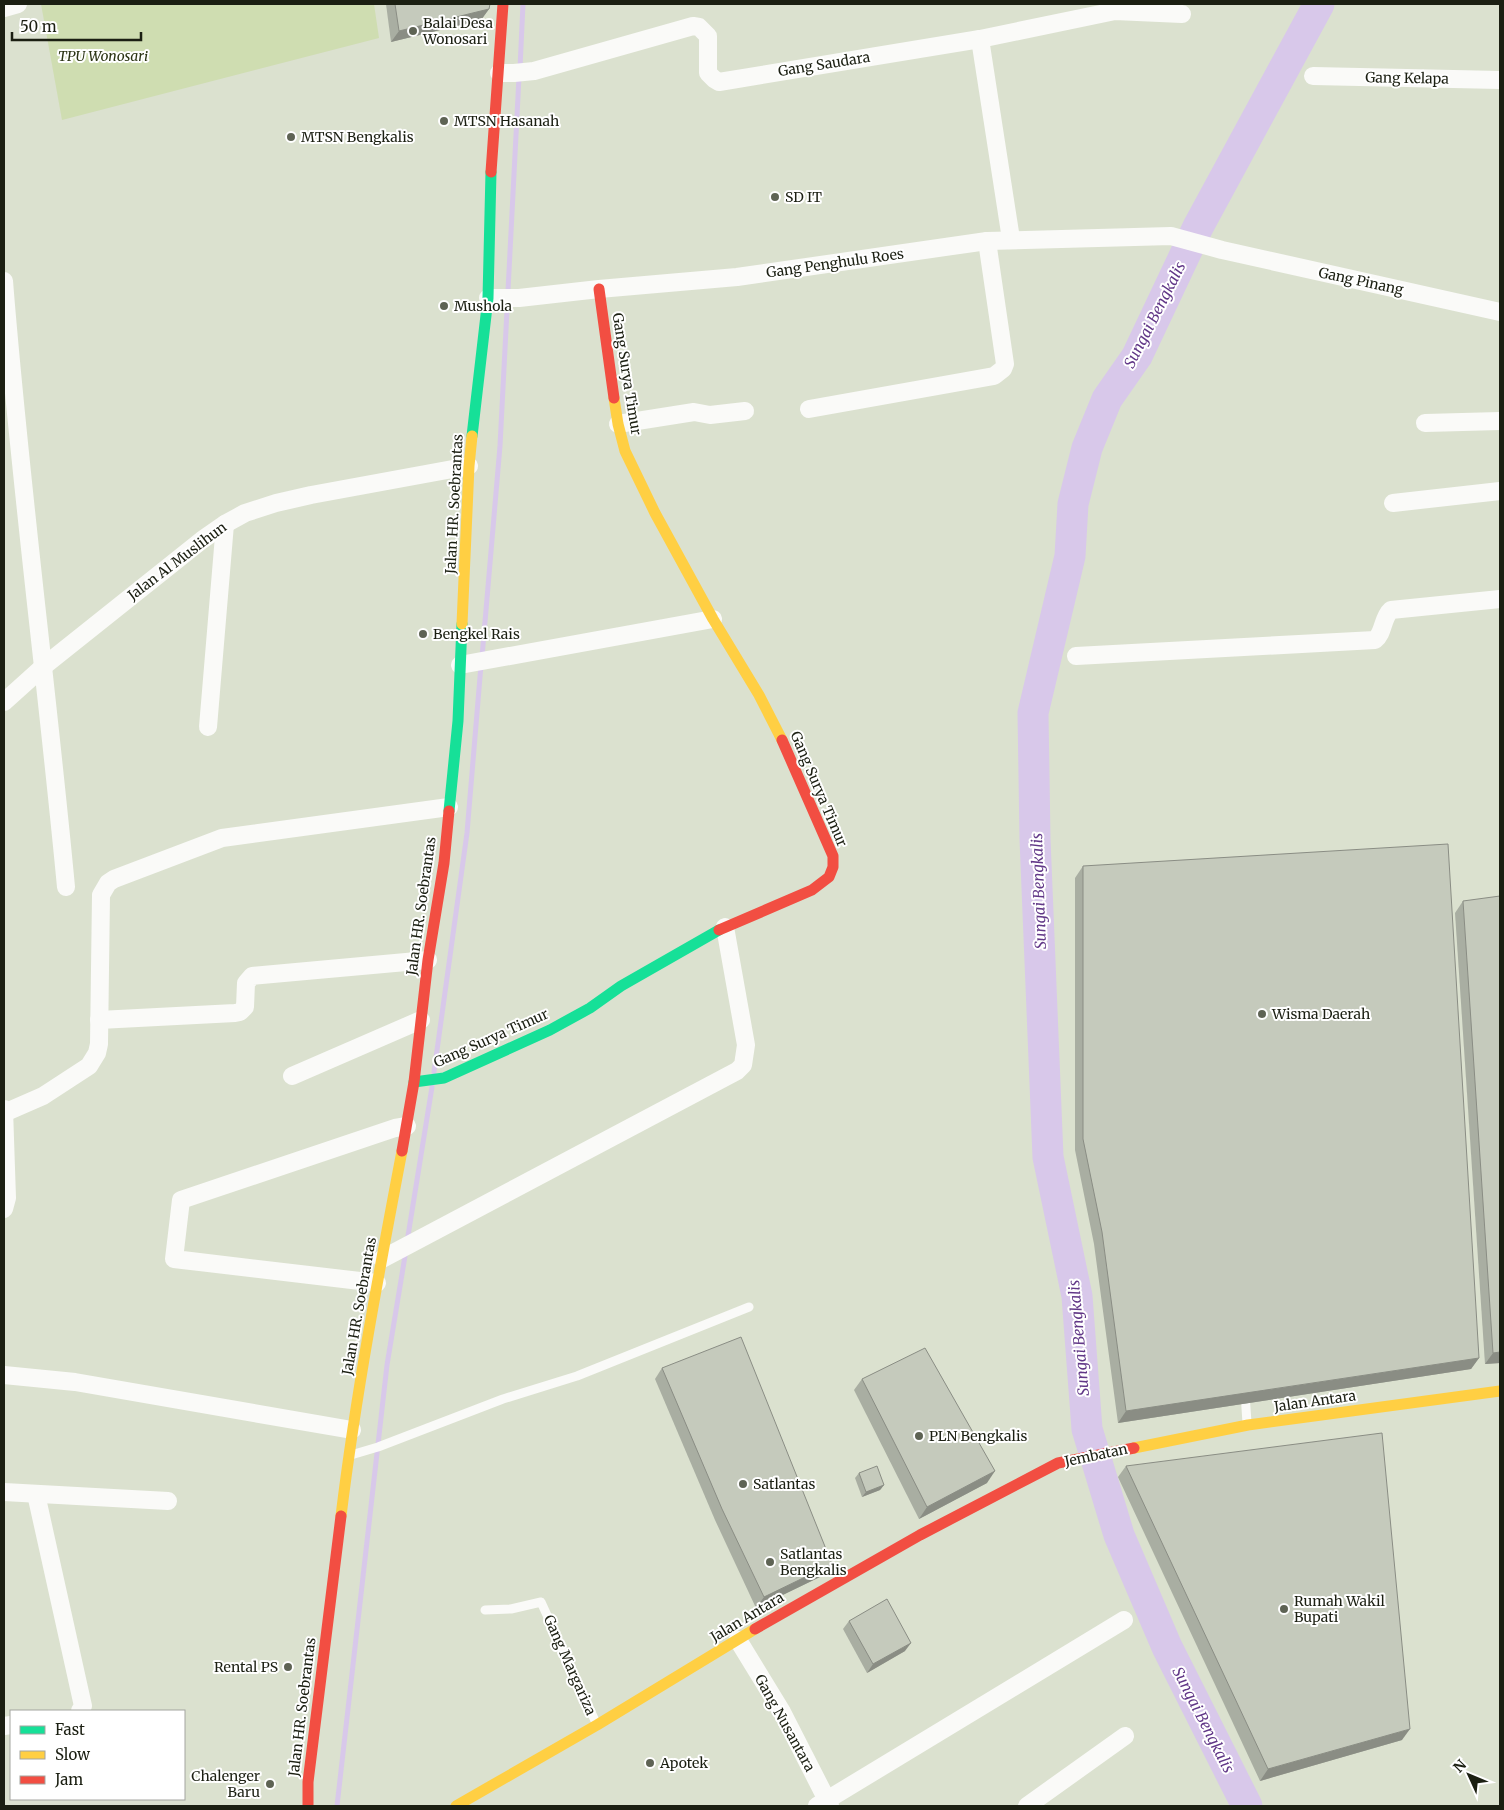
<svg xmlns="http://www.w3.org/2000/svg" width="1504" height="1810" font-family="Merriweather,serif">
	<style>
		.green { fill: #cfddb1 }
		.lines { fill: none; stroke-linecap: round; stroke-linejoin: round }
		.stream { stroke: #d8c8ea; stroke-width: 5 }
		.river { stroke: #d8c8ea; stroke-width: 31 }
		.lane { stroke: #fafaf8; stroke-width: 9 }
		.street { stroke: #fafaf8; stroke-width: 18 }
		.fast { stroke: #16e098; stroke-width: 11 }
		.slow { stroke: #ffcf43; stroke-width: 11 }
		.jam { stroke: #f24e42; stroke-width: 11 }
		.wall { fill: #a9aea2 }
		.shaded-wall { fill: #8a8d84 }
		.building { fill: #c5cabc; stroke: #8a8d84 }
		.poi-dot { fill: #5e6354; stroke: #fff; stroke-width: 2 }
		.labels { text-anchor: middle; stroke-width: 4; stroke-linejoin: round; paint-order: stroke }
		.poi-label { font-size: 14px; fill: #1b1f12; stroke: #fff; text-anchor: start }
		.park-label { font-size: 14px; font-style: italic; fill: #2a3313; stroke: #fff }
		.street-label { font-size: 14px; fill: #1b1f12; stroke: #fff }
		.water-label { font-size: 15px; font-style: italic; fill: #613787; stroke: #fff }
	</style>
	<rect width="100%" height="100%" fill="#dbe1cf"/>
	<path class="green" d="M 41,4 L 374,4 L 379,38 L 62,120 Z"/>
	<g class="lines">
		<g class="stream">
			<path d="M 520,68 L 523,4"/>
			<path d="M 482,657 L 500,446 L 519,77"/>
			<path d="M 434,1072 L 467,833 L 481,665"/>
			<path d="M 407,1242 L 432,1087"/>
			<path d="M 337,1806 L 387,1365 L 406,1250"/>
		</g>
		<path class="river" d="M 1247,1806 L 1167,1647 L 1119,1535 L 1087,1429 L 1077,1296 L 1048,1157 L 1035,839 L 1033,713 L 1070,556 L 1073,504 L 1087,448 L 1107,399 L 1137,356 L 1198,227 L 1319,4"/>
		<g class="lane">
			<path d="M 1245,1393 L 1247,1423"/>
			<path d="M 351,1455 L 378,1447 L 503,1399 L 577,1376 L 749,1307"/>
			<path d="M 485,1610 L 511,1609 L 541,1602 L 597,1725"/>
		</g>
		<g class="street">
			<path d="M 4,8 L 18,4"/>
			<path d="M 980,39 L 1011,239"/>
			<path d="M 499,73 L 514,73 L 534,71 L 693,26 L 699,27 L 708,36 L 708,73 L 714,79 L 719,82 L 980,39 L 1115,11 L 1182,14"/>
			<path d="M 1313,76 L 1500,80"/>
			<path d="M 4,281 C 20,484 47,685 66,887"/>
			<path d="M 488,298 L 519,298 L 599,289 L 737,277 L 987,241 L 1171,236 L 1222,250 L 1500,312"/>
			<path d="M 809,409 L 994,376 L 1003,369 L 1005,364 L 987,241"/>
			<path d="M 1425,423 L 1500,421"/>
			<path d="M 618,424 L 694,412 L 710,415 L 745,411"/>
			<path d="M 1393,503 L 1500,491"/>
			<path d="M 1076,656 L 1375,640 C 1384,633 1382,618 1391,610 L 1500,599"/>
			<path d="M 460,665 L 713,619"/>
			<path d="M 4,702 L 44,666 L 202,540 L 225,524 L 245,513 L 276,503 L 311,495 L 469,466"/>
			<path d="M 208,727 L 225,524"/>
			<path d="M 99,1020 L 235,1013 L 240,1012 L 245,1007 L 246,983 L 252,976 L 428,960"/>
			<path d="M 292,1076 L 421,1020"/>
			<path d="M 4,1109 L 7,1198 L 4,1209"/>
			<path d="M 4,1113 L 43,1096 L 89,1066 L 97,1053 L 99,1044 L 101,895 L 108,883 L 114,879 L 222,838 L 449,807"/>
			<path d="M 382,1259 L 737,1071 L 743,1065 L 746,1045 L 725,927"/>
			<path d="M 377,1283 L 174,1259 L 181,1200 L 395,1128 L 407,1126"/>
			<path d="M 4,1375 L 75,1382 L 352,1430"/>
			<path d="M 4,1492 L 168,1501"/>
			<path d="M 36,1494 L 83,1706 L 80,1711"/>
			<path d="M 738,1640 L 782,1712 L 830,1806"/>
			<path d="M 4,1726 L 11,1725"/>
			<path d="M 817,1806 L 1124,1620"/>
			<path d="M 1027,1806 L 1125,1736"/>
		</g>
		<g class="fast">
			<path d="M 472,436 L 488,298 L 491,172"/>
			<path d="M 449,811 L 458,721 L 462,624"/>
			<path d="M 414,1082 L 444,1078 L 550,1030 L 590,1008 L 621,986 L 719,930"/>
		</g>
		<g class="slow">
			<path d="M 614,398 L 618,424 L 625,451 L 655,513 L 713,619 L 759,695 L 782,740"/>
			<path d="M 462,624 L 469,466 L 472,436"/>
			<path d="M 1134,1448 L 1248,1425 L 1500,1391"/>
			<path d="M 341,1516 C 356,1393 379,1272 402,1151"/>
			<path d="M 456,1806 L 597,1725 L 755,1629"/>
		</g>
		<g class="jam">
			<path d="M 491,172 L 503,4"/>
			<path d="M 599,289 L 614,398"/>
			<path d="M 719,930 L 812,890 L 829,877 L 833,867 L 833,856 L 782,740"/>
			<path d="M 402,1151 L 414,1082 L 428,960 L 444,863 L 449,811"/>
			<path d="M 755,1629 L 920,1535 L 1058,1463 L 1134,1448"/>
			<path d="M 308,1806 L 308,1782 L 341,1516"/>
		</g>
	</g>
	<g class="wall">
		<path d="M 386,4 L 490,4 L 489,9 L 481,20 L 391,42 Z"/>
		<path d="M 1083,866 L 1479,1358 L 1471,1369 L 1118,1423 L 1094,1244 L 1075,1150 L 1075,878 Z"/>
		<path d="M 1463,901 L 1500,1363 L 1485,1364 L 1455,913 Z"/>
		<path d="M 662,1368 L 832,1564 L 824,1575 L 756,1608 L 715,1520 L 655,1379 Z"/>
		<path d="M 862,1379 L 987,1483 L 919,1519 L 854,1390 Z"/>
		<path d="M 1126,1466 L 1402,1740 L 1260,1781 L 1118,1477 Z"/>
		<path d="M 859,1473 L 884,1485 L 880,1490 L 862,1497 L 855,1478 Z"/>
		<path d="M 849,1621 L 905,1651 L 867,1673 L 843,1629 Z"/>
	</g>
	<g class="shaded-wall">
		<path d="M 489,9 L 481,20 L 391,42 L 399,31 Z"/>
		<path d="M 1500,1352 L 1500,1363 L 1485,1364 L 1493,1353 Z"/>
		<path d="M 1479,1358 L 1471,1369 L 1118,1423 L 1126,1411 Z"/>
		<path d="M 995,1471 L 987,1483 L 919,1519 L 927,1507 Z"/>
		<path d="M 884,1485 L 880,1490 L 862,1497 L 866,1492 Z"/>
		<path d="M 832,1564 L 824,1575 L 756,1608 L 764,1597 Z"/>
		<path d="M 911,1643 L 905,1651 L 867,1673 L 873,1664 Z"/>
		<path d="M 1410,1729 L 1402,1740 L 1260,1781 L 1268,1769 Z"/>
	</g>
	<g class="building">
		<path d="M 395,4 L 490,4 L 489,9 L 399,31 Z"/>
		<path d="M 1448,844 L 1479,1358 L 1126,1411 L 1102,1232 L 1083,1139 L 1083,866 Z"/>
		<path d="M 1500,896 L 1500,1352 L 1493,1353 L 1463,901 Z"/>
		<path d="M 741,1337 L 832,1564 L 764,1597 L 722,1509 L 662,1368 Z"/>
		<path d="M 925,1348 L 995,1471 L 927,1507 L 862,1379 Z"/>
		<path d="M 1382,1433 L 1410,1729 L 1268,1769 L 1126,1466 Z"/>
		<path d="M 877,1466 L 884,1485 L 866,1492 L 859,1473 Z"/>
		<path d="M 887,1599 L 911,1643 L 873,1664 L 849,1621 Z"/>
	</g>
	<g class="poi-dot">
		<circle cx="413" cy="31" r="5"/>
		<circle cx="444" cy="121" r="5"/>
		<circle cx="291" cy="137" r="5"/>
		<circle cx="775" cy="197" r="5"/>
		<circle cx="444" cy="306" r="5"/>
		<circle cx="423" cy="634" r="5"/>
		<circle cx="1262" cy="1014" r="5"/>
		<circle cx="919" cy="1436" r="5"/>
		<circle cx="743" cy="1484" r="5"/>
		<circle cx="770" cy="1562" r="5"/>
		<circle cx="1284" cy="1609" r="5"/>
		<circle cx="288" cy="1667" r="5"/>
		<circle cx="650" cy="1763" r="5"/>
		<circle cx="270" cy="1784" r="5"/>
	</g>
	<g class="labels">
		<g class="poi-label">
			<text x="423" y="28">Balai Desa<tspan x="423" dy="16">Wonosari</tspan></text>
			<text x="454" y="126">MTSN Hasanah</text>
			<text x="301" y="142">MTSN Bengkalis</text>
			<text x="785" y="202">SD IT</text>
			<text x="454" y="311">Mushola</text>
			<text x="433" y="639">Bengkel Rais</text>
			<text x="1272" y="1019">Wisma Daerah</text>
			<text x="929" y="1441">PLN Bengkalis</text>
			<text x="753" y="1489">Satlantas</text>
			<text x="780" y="1559">Satlantas<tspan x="780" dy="16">Bengkalis</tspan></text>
			<text x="1294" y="1606">Rumah Wakil<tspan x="1294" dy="16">Bupati</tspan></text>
			<text x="278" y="1672" text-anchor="end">Rental PS</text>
			<text x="660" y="1768">Apotek</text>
			<text x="260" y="1781" text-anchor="end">Chalenger<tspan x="260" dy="16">Baru</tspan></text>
		</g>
		<g class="park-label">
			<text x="103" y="61">TPU Wonosari</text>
		</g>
		<g class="street-label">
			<text transform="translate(824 64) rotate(-9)" y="5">Gang Saudara</text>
			<text transform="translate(1407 78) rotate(1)" y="5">Gang Kelapa</text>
			<text transform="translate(835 263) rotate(-8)" y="5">Gang Penghulu Roes</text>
			<text transform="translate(1361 281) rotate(12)" y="5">Gang Pinang</text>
			<text transform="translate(627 374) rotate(81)" y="5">Gang Surya Timur</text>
			<text transform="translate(454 504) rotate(-87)" y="5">Jalan HR. Soebrantas</text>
			<text transform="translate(177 561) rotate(-37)" y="5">Jalan Al Muslihun</text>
			<text transform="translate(819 789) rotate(67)" y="5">Gang Surya Timur</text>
			<text transform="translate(421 906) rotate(-82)" y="5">Jalan HR. Soebrantas</text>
			<text transform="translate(491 1038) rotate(-24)" y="5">Gang Surya Timur</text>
			<text transform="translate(359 1306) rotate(-80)" y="5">Jalan HR. Soebrantas</text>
			<text transform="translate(1315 1401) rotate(-8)" y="5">Jalan Antara</text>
			<text transform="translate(1096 1455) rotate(-12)" y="5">Jembatan</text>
			<text transform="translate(747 1617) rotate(-31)" y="5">Jalan Antara</text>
			<text transform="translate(570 1665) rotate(66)" y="5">Gang Margariza</text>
			<text transform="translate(302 1707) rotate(-83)" y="5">Jalan HR. Soebrantas</text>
			<text transform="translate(785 1723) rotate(61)" y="5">Gang Nusantara</text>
		</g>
		<g class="water-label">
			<text transform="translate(1155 315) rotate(-63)" y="5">Sungai Bengkalis</text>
			<text transform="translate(1039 891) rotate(-92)" y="5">Sungai Bengkalis</text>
			<text transform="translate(1079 1338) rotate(-95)" y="5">Sungai Bengkalis</text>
			<text transform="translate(1203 1720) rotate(63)" y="5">Sungai Bengkalis</text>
		</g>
	</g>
	<rect width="1504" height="1810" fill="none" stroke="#1b1f12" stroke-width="10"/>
	<rect x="10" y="1710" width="175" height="90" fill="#ffffff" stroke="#a4a5a0"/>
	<rect x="20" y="1726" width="25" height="8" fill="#16e098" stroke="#a4a5a0"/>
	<text x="55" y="1735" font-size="15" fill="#1b1f12">Fast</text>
	<rect x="20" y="1751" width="25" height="8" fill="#ffcf43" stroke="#a4a5a0"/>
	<text x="55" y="1760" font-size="15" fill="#1b1f12">Slow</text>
	<rect x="20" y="1776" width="25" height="8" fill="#f24e42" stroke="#a4a5a0"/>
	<text x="55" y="1785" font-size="15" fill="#1b1f12">Jam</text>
	<g transform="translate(1469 1775) rotate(314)" stroke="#ffffff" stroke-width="4" paint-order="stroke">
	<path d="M0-4L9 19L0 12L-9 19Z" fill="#1b1f12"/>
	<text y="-8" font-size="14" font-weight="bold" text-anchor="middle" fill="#1b1f12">N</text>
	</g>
	<path d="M12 32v8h129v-8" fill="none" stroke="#1b1f12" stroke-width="2.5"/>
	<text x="20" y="32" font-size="15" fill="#1b1f12" stroke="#ffffff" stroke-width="4" paint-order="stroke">50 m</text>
</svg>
